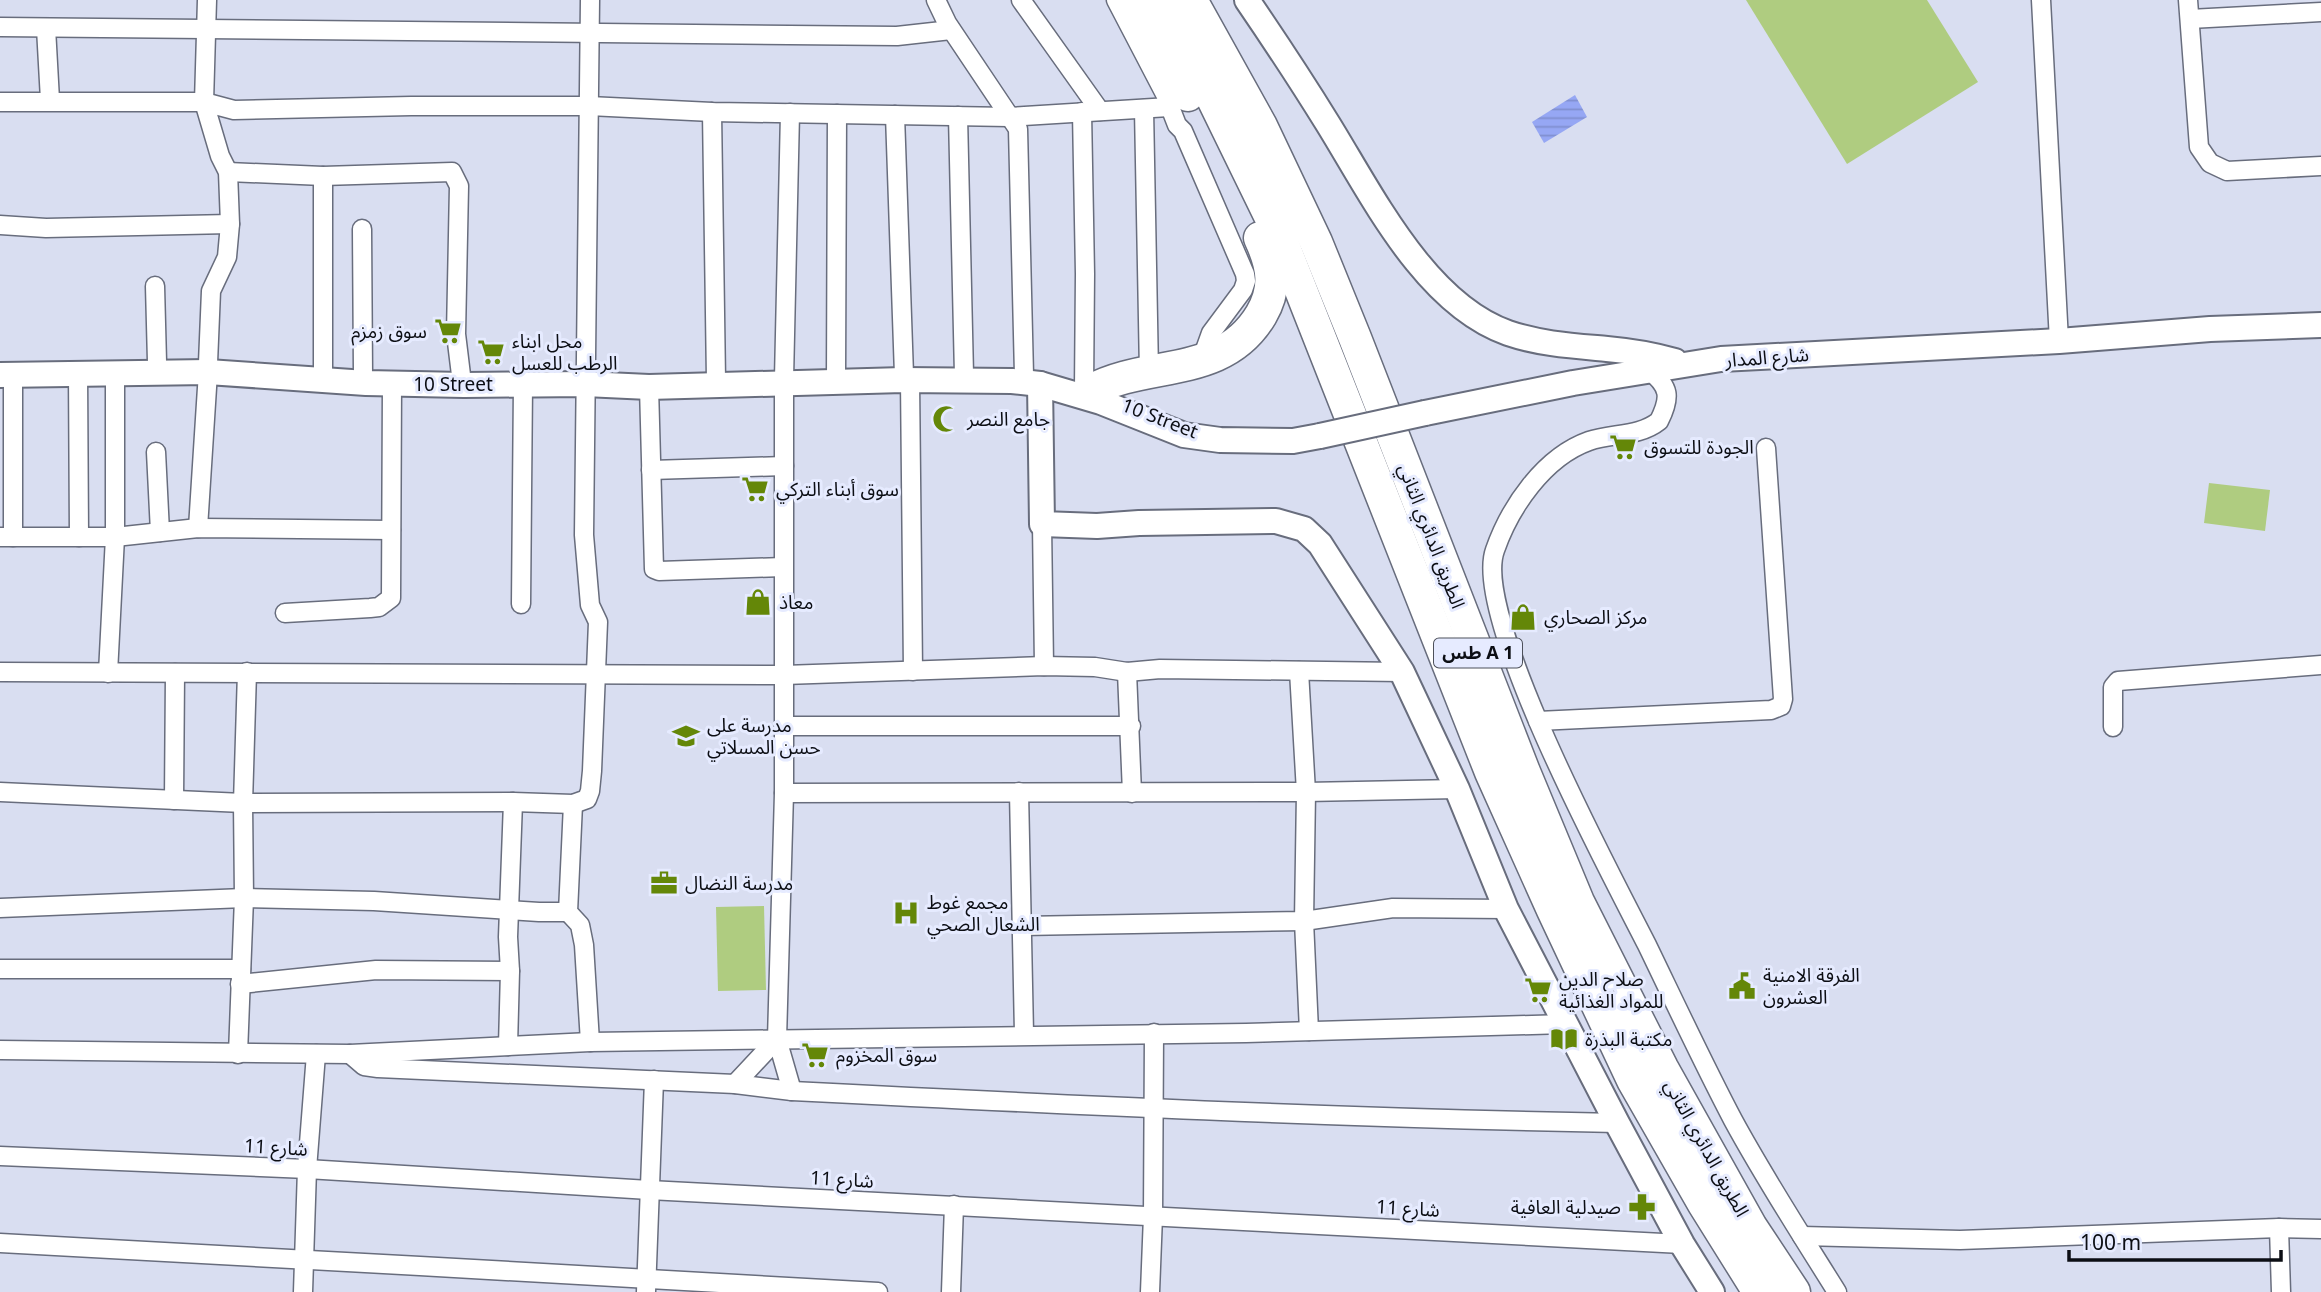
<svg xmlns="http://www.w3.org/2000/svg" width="2321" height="1292" font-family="'Noto Sans','Noto Sans Arabic',sans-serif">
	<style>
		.park { fill: #afcc80 }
		.water { fill: url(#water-rules) }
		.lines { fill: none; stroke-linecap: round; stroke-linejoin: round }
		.street-casing { stroke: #686d7d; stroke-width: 21 }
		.secondary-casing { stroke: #686d7d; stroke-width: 28 }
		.highway-casing { stroke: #686d7d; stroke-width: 35 }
		.street { stroke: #fff; stroke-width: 18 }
		.secondary { stroke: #fff; stroke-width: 24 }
		.highway { stroke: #fff; stroke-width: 32 }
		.secondary-bridge-casing { stroke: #686d7d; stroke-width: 28; stroke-linecap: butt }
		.secondary-bridge { stroke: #fff; stroke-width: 24 }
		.labels { text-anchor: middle; stroke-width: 6; stroke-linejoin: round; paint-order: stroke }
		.shield { fill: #e6ebff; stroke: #4d505a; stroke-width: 2 }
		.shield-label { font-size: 18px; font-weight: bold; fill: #0c0e14 }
		.poi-label { font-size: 19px; fill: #0c0e14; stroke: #e6ebff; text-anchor: start }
		.street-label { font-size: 19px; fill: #0c0e14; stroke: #e6ebff }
	</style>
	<defs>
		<pattern id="water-rules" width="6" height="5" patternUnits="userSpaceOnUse" patternTransform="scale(1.75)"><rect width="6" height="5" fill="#96a7f4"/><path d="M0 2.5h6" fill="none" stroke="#808fd0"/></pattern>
	</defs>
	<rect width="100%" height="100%" fill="#d9def1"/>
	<g class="park">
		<path d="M 1746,0 L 1927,0 L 1978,82 L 1847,164 Z"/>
		<path d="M 2209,483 L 2270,490 L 2265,531 L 2204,523 Z"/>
		<path d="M 764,906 L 766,990 L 718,991 L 716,907 Z"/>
	</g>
	<path class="water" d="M 1575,95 L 1587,117 L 1544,143 L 1532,122 Z"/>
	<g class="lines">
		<defs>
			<g id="street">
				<path d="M 207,0 L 204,102 L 220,156 L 228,172 L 230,224 L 227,257 L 211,291 L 208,363"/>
				<path d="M 936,0 L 947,23 L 1018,129 L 1024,375"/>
				<path d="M 1021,0 L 1100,111"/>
				<path d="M 1116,0 L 1165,94 L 1177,125 L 1183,131 L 1245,274 L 1246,281 L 1243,290 L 1211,333 L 1201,361"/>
				<path d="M 2041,0 L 2059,341"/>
				<path d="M 2188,0 L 2199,147 L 2210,163 L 2227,171 L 2321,166"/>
				<path d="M 2190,19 L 2321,12"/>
				<path d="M 0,27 L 897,36 L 951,30"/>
				<path d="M 46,28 L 50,100"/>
				<path d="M 0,102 L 204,102 L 234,110 L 411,106 L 589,106 L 712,112 L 1009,117 L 1169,107"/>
				<path d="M 1144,109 L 1149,372"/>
				<path d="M 712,112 L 716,380"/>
				<path d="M 1082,112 L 1085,274 L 1084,389"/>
				<path d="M 790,113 L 784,379 L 784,793 L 777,1039 L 792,1091"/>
				<path d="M 895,115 L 904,375"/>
				<path d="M 958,116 L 964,375"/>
				<path d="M 228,172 L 323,176 L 452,172 L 459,186 L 456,334 L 461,375 L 464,385"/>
				<path d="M 0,225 L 46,228 L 230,224"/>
				<path d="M 362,229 L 363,374"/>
				<path d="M 155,286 L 157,362"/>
				<path d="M 1649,370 C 1670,387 1671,397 1659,421 C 1639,437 1612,433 1589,441 C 1544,457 1510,507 1495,550 C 1471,615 1612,876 1647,945 C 1675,1003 1703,1063 1733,1120 C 1765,1179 1802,1236 1837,1292"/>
				<path d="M 78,372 L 79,537"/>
				<path d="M 323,372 L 323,176"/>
				<path d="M 836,379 L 837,114"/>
				<path d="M 910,380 L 913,671"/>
				<path d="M 649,387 L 654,569 L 659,571 L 783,567"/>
				<path d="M 156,452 L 160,532"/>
				<path d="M 651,470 L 784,466"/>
				<path d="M 1042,524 L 1044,666"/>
				<path d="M 198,528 L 208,372"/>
				<path d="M 0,537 L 115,537 L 198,528 L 391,530"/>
				<path d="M 13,537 L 13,374"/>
				<path d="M 521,604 L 523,384"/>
				<path d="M 285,613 L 370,608 L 379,607 L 391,598 L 392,384"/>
				<path d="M 1299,671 L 1306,792 L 1304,921 L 1309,1031"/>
				<path d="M 0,672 L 784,675 L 1044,666 L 1095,667 L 1127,672 L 1160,669 L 1402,672"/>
				<path d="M 1127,672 L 1132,793"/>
				<path d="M 108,673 L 115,537 L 115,372"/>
				<path d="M 1538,721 L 1771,710 L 1781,706 L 1783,699 L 1766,448"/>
				<path d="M 784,726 L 1131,726"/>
				<path d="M 2113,727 L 2113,687 L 2118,681 L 2321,665"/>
				<path d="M 0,792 L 243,803 L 513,802 L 573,804 L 587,799 L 590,791 L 592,771 L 598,622 L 590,605 L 584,535 L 590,0"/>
				<path d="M 1019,792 L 1024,1034"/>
				<path d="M 784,793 L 1306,792 L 1457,789"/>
				<path d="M 174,800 L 175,673"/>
				<path d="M 573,804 L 568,912 L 580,925 L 584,945 L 590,1042"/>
				<path d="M 0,908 L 244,898 L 374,901 L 539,912 L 568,912"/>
				<path d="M 1022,926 L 1304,921 L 1393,908 L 1506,909"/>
				<path d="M 0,969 L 241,969"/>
				<path d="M 240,984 L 376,970 L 510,971"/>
				<path d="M 508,1046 L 510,971 L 508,937 L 513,802"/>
				<path d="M 0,1050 L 350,1054 L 590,1042 L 1246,1033 L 1565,1024"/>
				<path d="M 238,1054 L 244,898 L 243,803 L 247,672"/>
				<path d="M 350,1054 L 364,1066 L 378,1068 L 735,1084 L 792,1091 C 1067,1105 1341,1118 1617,1123"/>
				<path d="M 735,1084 L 777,1039"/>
				<path d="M 0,1156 L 307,1169 L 649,1190 L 1682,1244"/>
				<path d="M 2279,1228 L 2281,1292"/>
				<path d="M 1802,1236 L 1960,1240 L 2279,1228 L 2321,1229"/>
				<path d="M 0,1243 C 293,1257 585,1277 878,1292"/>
				<path d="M 303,1292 L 307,1169 L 316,1054"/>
				<path d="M 646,1292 L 654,1080"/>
				<path d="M 951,1292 L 954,1205"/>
				<path d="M 1150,1292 L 1153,1216 L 1154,1033"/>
			</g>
			<g id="secondary">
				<path d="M 1247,0 C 1275,41 1302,82 1328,124 C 1372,195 1425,304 1508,333 C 1540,344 1574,346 1607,349 C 1630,351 1653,355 1675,361"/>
				<path d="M 0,375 L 208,372 L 366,383 L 464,385 L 585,384 L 649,387 L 903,380 L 1012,381 L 1040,384 L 1101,402 L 1184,435 L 1220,440 L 1293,441 L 1320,436"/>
				<path d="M 1040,384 L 1042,524 L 1097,526 L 1139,523 L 1276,521 L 1304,529 L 1320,544 L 1402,672 L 1457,789 L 1506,909 L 1617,1123 L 1682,1244 L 1712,1292"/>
				<path d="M 1425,413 L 1573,383 L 1721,359 L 2059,341 L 2210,329 L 2321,325"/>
			</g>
			<g id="highway">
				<path d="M 1139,0 L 1188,95"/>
				<path d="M 1161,0 L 1178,27 L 1278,232 L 1491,772 L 1553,910 L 1633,1080 L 1704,1204 L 1759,1292"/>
				<path d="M 1191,0 L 1261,126 L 1316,242 L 1355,338 L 1524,772 L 1578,902 L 1662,1068 L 1751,1227 L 1794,1292"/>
				<path d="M 1090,391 C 1148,359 1222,380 1261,315 C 1277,288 1273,266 1260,238"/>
			</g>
		</defs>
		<use href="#street" class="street-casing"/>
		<use href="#secondary" class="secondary-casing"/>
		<use href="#highway" class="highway-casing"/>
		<use href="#street" class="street"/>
		<use href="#secondary" class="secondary"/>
		<use href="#highway" class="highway"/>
		<defs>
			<path id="secondary-bridge" d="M 1320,436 L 1425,413"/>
		</defs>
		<use href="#secondary-bridge" class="secondary-bridge-casing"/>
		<use href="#secondary-bridge" class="secondary-bridge"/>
	</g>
	<defs>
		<symbol id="supermarket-bare" viewBox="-9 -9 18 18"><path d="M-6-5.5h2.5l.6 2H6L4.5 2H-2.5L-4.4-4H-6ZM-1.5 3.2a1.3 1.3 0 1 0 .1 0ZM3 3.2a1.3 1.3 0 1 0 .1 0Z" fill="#648708" stroke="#e6ebff" stroke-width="2.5" paint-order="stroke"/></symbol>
		<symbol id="mosque-bare" viewBox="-9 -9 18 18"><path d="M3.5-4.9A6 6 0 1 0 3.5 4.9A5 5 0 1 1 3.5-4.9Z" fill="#648708" stroke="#e6ebff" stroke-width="2.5" paint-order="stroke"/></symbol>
		<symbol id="shop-bare" viewBox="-9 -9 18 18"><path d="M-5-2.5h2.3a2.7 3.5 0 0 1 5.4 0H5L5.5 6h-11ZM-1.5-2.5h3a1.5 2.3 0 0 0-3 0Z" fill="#648708" stroke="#e6ebff" stroke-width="2.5" paint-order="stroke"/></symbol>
		<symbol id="school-bare" viewBox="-9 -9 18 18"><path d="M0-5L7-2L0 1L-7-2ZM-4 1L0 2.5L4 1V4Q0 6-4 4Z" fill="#648708" stroke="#e6ebff" stroke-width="2.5" paint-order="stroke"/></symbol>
		<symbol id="office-bare" viewBox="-9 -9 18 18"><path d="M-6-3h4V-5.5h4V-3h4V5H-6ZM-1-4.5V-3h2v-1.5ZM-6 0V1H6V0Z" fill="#648708" stroke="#e6ebff" stroke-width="2.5" paint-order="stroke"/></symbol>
		<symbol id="hospital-bare" viewBox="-9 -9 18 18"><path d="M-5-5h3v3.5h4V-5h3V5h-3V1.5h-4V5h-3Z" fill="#648708" stroke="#e6ebff" stroke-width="2.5" paint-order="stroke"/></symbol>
		<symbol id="civic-bare" viewBox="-9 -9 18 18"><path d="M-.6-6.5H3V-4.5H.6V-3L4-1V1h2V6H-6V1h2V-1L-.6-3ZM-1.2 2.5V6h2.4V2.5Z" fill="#648708" stroke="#e6ebff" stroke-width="2.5" paint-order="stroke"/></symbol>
		<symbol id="library-bare" viewBox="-9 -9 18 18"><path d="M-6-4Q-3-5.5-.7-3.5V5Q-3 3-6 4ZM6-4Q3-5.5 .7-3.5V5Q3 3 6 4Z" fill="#648708" stroke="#e6ebff" stroke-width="2.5" paint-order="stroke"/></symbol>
		<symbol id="pharmacy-bare" viewBox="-9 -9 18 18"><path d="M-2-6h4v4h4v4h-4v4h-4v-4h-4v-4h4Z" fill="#648708" stroke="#e6ebff" stroke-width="2.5" paint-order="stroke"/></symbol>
	</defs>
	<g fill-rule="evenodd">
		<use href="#supermarket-bare" x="429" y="312" width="38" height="38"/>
		<use href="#supermarket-bare" x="472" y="333" width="38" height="38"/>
		<use href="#mosque-bare" x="927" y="400" width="38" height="38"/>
		<use href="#supermarket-bare" x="1604" y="428" width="38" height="38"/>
		<use href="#supermarket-bare" x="736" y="470" width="38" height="38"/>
		<use href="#shop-bare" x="739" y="583" width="38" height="38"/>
		<use href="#shop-bare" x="1504" y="598" width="38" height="38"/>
		<use href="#school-bare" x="667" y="717" width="38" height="38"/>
		<use href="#office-bare" x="645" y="864" width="38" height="38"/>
		<use href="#hospital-bare" x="887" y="894" width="38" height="38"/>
		<use href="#civic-bare" x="1723" y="967" width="38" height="38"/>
		<use href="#supermarket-bare" x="1519" y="971" width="38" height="38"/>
		<use href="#library-bare" x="1545" y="1020" width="38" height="38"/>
		<use href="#supermarket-bare" x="796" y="1036" width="38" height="38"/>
		<use href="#pharmacy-bare" x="1623" y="1188" width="38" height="38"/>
	</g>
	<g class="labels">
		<rect class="shield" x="1434" y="638.5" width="88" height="29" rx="5"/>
		<g class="shield-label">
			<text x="1478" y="659">طس A 1</text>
		</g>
		<g class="poi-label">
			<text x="427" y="338" text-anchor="end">سوق زمزم</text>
			<text x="512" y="348">محل ابناء<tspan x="512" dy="22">الرطب للعسل</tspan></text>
			<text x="967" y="426">جامع النصر</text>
			<text x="1644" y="454">الجودة للتسوق</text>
			<text x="776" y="496">سوق أبناء التركي</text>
			<text x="779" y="609">معاذ</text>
			<text x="1544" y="624">مركز الصحاري</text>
			<text x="707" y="732">مدرسة على<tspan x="707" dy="22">حسن المسلاتي</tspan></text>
			<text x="685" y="890">مدرسة النضال</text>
			<text x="927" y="909">مجمع غوط<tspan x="927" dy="22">الشعال الصحي</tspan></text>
			<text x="1763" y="982">الفرقة الامنية<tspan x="1763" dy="22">العشرون</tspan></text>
			<text x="1559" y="986">صلاح الدين<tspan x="1559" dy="22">للمواد الغذائية</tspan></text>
			<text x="1585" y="1046">مكتبة البذرة</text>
			<text x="836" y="1062">سوق المخزوم</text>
			<text x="1621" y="1214" text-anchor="end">صيدلية العافية</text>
		</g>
		<g class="street-label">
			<text transform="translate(1767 357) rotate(-4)" y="7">شارع المدار</text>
			<text x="453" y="391">10 Street</text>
			<text transform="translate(1160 418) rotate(21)" y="7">10 Street</text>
			<text transform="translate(1432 536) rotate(69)" y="7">الطريق الدائري الثاني</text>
			<text transform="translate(276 1147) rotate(3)" y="7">شارع 11</text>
			<text transform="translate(1707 1148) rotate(61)" y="7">الطريق الدائري الثاني</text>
			<text transform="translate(842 1179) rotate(3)" y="7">شارع 11</text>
			<text transform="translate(1408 1208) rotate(3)" y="7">شارع 11</text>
		</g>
	</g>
	<path d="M2069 1250v10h212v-10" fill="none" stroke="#0c0e14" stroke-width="3.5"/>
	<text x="2080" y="1250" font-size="21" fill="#0c0e14" stroke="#e6ebff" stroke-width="5" paint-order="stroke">100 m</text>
</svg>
